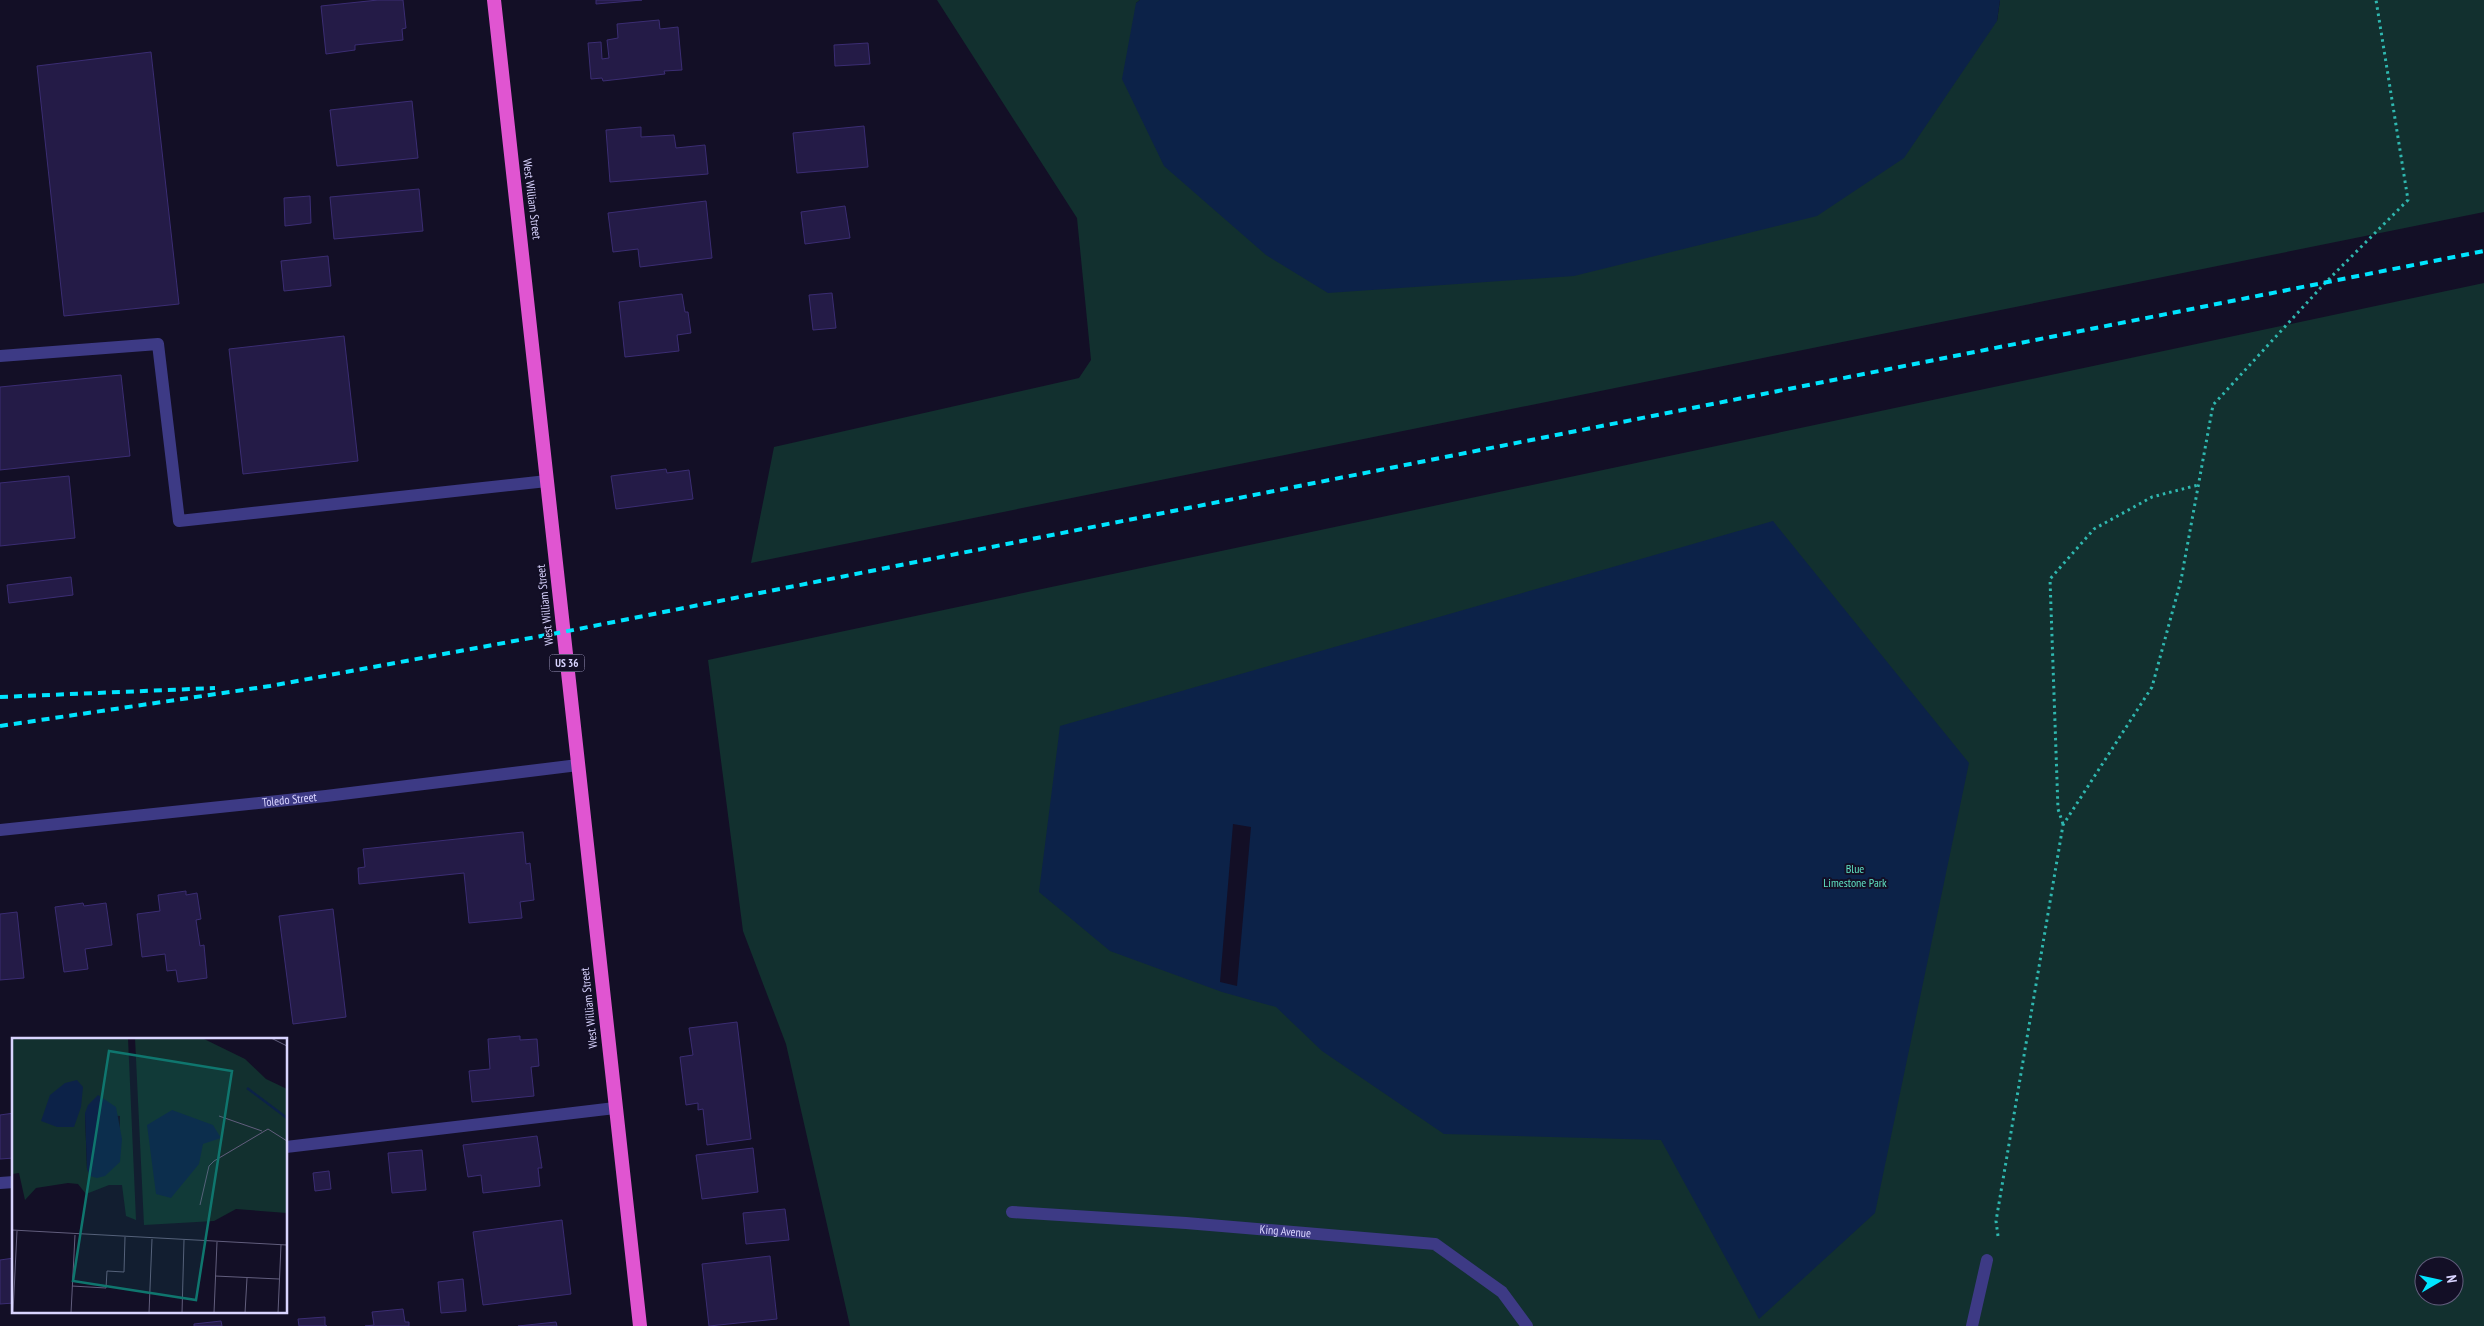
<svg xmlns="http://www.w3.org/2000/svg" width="2484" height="1326" font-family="'PT Sans Narrow',sans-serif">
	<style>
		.green { fill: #12302f; fill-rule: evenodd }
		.water { fill: #0c2248 }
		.pier { fill: #130f26 }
		.building { fill: #241b47; stroke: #3b2d73 }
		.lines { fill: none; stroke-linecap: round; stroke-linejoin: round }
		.path { stroke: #2fb8b0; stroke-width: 3; stroke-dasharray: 2.5 4; stroke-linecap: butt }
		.service { stroke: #3d3a85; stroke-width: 12 }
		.minor { stroke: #3d3a85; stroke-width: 12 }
		.trunk { stroke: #e055d1; stroke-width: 14 }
		.rail { stroke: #00e5ff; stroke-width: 4; stroke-dasharray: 8 6; stroke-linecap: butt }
		.labels { text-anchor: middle; stroke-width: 4; stroke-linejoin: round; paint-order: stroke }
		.shield { fill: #130f26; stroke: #9e99be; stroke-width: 1 }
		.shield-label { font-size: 11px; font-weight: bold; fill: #d9d4ff }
		.street-label { font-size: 12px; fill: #d9d4ff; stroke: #130f26 }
		.park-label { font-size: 12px; fill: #5fe0c0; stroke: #130f26 }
		.inset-river { fill: none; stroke: #0c2248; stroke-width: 2.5 }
		.inset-road { fill: none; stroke: #625e7d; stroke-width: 1 }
		.view { fill: #0f766e; fill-opacity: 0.15; stroke: #0f766e; stroke-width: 2.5 }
		.inset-edge { fill: none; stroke: #d9d4ff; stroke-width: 2.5 }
	</style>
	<rect width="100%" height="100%" fill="#130f26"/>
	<g class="green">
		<path d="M 937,0 L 1140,0 L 1136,3 L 1997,21 L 2000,0 L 2484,0 L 2484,212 L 751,563 L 774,447 L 1079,378 L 1091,360 L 1077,218 Z"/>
		<path d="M 2484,283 L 2484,1326 L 850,1326 L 786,1044 L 743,931 L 708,660 ZM 2424,1266 L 2454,1266 L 2454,1296 L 2424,1296 Z"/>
	</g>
	<g class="water">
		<path d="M 1140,0 L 2000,0 L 1997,21 L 1904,158 L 1817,216 L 1574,276 L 1328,293 L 1266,255 L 1164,166 L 1122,79 L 1136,3 Z"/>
		<path d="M 1773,521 L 1969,763 L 1875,1213 L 1759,1319 L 1661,1140 L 1444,1134 L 1322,1051 L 1276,1007 L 1222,992 L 1110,951 L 1039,892 L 1060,726 Z"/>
	</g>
	<path class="pier" d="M 1233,824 L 1251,827 L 1237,986 L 1220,982 Z"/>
	<g class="building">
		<path d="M 378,0 L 403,0 L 406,28 L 402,29 L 403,40 L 355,45 L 355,50 L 326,54 L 321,6 Z"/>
		<path d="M 596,0 L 642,0 L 596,4 Z"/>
		<path d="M 659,20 L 660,29 L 678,27 L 682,70 L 664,71 L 665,74 L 603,81 L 602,78 L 591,79 L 588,43 L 601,42 L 602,59 L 609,58 L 607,40 L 618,38 L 617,24 Z"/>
		<path d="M 868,43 L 870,64 L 835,66 L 834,45 Z"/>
		<path d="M 151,52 L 179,304 L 64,316 L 37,66 Z"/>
		<path d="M 412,101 L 418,158 L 337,166 L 330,110 Z"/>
		<path d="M 864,126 L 868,167 L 797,173 L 793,133 Z"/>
		<path d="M 641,127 L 641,137 L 674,135 L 676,148 L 705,145 L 708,174 L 610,182 L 606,130 Z"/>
		<path d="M 419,189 L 423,231 L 334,239 L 330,197 Z"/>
		<path d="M 310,196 L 311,223 L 285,226 L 284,198 Z"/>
		<path d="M 706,201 L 712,258 L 640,267 L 638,249 L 613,252 L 608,213 Z"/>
		<path d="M 845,206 L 850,238 L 805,244 L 801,212 Z"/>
		<path d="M 328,256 L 331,286 L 284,291 L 281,261 Z"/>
		<path d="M 832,293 L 836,328 L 813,330 L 809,295 Z"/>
		<path d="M 682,294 L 685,312 L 688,312 L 691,333 L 677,335 L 679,351 L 625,357 L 619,302 Z"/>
		<path d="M 344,336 L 358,461 L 243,474 L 229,349 Z"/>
		<path d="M 121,375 L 130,456 L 0,470 L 0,387 Z"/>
		<path d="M 666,469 L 667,473 L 689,470 L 693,499 L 616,509 L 611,476 Z"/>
		<path d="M 69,476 L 75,538 L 0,546 L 0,483 Z"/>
		<path d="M 71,577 L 73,595 L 9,603 L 7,585 Z"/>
		<path d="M 523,832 L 526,864 L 530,863 L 534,900 L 520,902 L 522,918 L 469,923 L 464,873 L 359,884 L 358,868 L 365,867 L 363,849 Z"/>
		<path d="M 186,891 L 186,895 L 197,893 L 201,919 L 196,920 L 200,946 L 204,945 L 207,978 L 178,982 L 176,970 L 167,971 L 165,954 L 142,957 L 137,914 L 160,911 L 158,895 Z"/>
		<path d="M 83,903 L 84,906 L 106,903 L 112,945 L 85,949 L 88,969 L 64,972 L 55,907 Z"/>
		<path d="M 333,909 L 346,1017 L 293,1024 L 279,916 Z"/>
		<path d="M 17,912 L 24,978 L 0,980 L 0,914 Z"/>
		<path d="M 737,1022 L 751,1139 L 707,1145 L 703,1109 L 698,1110 L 698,1103 L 686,1105 L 680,1057 L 693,1055 L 689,1028 Z"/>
		<path d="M 520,1036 L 520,1040 L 537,1039 L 539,1066 L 531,1067 L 534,1096 L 472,1102 L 469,1071 L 490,1069 L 488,1039 Z"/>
		<path d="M 14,1113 L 14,1158 L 0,1159 L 0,1115 Z"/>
		<path d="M 537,1136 L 542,1168 L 538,1168 L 540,1186 L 483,1193 L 481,1175 L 468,1177 L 463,1145 Z"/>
		<path d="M 753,1148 L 758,1192 L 702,1199 L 696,1155 Z"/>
		<path d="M 422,1150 L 426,1190 L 392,1193 L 388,1153 Z"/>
		<path d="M 329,1171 L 331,1189 L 315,1191 L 313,1173 Z"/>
		<path d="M 785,1209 L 789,1240 L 746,1244 L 743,1213 Z"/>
		<path d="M 562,1220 L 571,1294 L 483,1305 L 473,1232 Z"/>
		<path d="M 770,1256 L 777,1319 L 709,1326 L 702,1264 Z"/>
		<path d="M 14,1258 L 14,1303 L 0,1304 L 0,1260 Z"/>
		<path d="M 463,1279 L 466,1311 L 441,1313 L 438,1282 Z"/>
		<path d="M 403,1309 L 405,1322 L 409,1322 L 409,1326 L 365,1326 L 374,1325 L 372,1312 Z"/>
		<path d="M 325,1317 L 325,1325 L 327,1326 L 299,1326 L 298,1319 Z"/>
		<path d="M 221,1321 L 222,1326 L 194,1326 L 194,1324 Z"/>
		<path d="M 556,1322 L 557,1326 L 518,1326 Z"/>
	</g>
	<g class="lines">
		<g class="path">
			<path d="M 2063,824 L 2058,809 L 2050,579 L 2094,529 L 2152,497 L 2198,485"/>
			<path d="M 1998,1236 L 1996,1221 L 2063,825 L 2152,687 L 2181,580 L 2213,405 L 2326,282 L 2408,200 L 2376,0"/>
		</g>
		<g class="service">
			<path d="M 0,356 L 158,344 L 179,521 L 547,481"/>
			<path d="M 286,1147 L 615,1108"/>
			<path d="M 0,1183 L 14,1182"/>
			<path d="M 1972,1326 L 1987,1260"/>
		</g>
		<g class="minor">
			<path id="s1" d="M 0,830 L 326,796 L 578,765"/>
			<path id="s2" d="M 1012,1212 L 1186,1223 L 1435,1244 L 1502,1292 L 1527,1326"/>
		</g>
		<path class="trunk" d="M 494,0 L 640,1326"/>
		<g class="rail">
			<path d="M 0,697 L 215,688"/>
			<path d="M 0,726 L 270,686 L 563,632 L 2484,251"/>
		</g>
	</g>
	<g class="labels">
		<rect class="shield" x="549.5" y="654.5" width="35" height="17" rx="4"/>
		<g class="shield-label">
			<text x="567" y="667">US 36</text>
		</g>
		<g class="street-label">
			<text transform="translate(532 199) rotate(83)" y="4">West William Street</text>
			<text transform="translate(545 605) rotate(-96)" y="4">West William Street</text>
			<text dy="4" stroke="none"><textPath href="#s1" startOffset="291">Toledo Street</textPath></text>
			<text transform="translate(589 1008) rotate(-96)" y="4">West William Street</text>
			<text dy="4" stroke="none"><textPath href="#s2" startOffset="274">King Avenue</textPath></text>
		</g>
		<g class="park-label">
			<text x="1855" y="873">Blue<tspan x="1855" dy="14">Limestone Park</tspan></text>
		</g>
	</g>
	<g transform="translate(12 1038)">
		<rect width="275" height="275" fill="#130f26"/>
		<path d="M 0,0 L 116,0 L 124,182 L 114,178 L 110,147 L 97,147 L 74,156 L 66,146 L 56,145 L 24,150 L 13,162 L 7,135 L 0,136 ZM 73,75 L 108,78 L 107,124 L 75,131 ZM 123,0 L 190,0 L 233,21 L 254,41 L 275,51 L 275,175 L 224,171 L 202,183 L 132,187 Z" fill="#12302f" fill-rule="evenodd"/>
		<path d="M 65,42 L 71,49 L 69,69 L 62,89 L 45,89 L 29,83 L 38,57 L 53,45 ZM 86,57 L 104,69 L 110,101 L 108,124 L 93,138 L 85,140 L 78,138 L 75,131 L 73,75 L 76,67 ZM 160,72 L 201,87 L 209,100 L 191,106 L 187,126 L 159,160 L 144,156 L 135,87 Z" fill="#0c2248"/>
		<path class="inset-river" d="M 235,50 L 275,80"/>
		<path class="inset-road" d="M 259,0 L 275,8M 207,78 L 250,93M 188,167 L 197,128 L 202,123 L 256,91 L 275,103M 0,192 L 275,207M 203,238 L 267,241M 60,248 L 94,250 L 95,233 L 112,234 L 113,199M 1,275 L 5,193M 59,275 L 63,197M 137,275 L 140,201M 170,275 L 172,202M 202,275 L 205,204M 233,275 L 235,240M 266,275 L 269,207"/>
		<path class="view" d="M 97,13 L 220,33 L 184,262 L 61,243 Z"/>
		<rect width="275" height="275" class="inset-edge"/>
	</g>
	<g transform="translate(2439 1281) rotate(81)"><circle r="24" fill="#130f26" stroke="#625e7d"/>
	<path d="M0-4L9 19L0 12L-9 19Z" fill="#00e5ff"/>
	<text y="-8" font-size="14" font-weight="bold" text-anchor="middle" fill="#d9d4ff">N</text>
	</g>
</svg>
